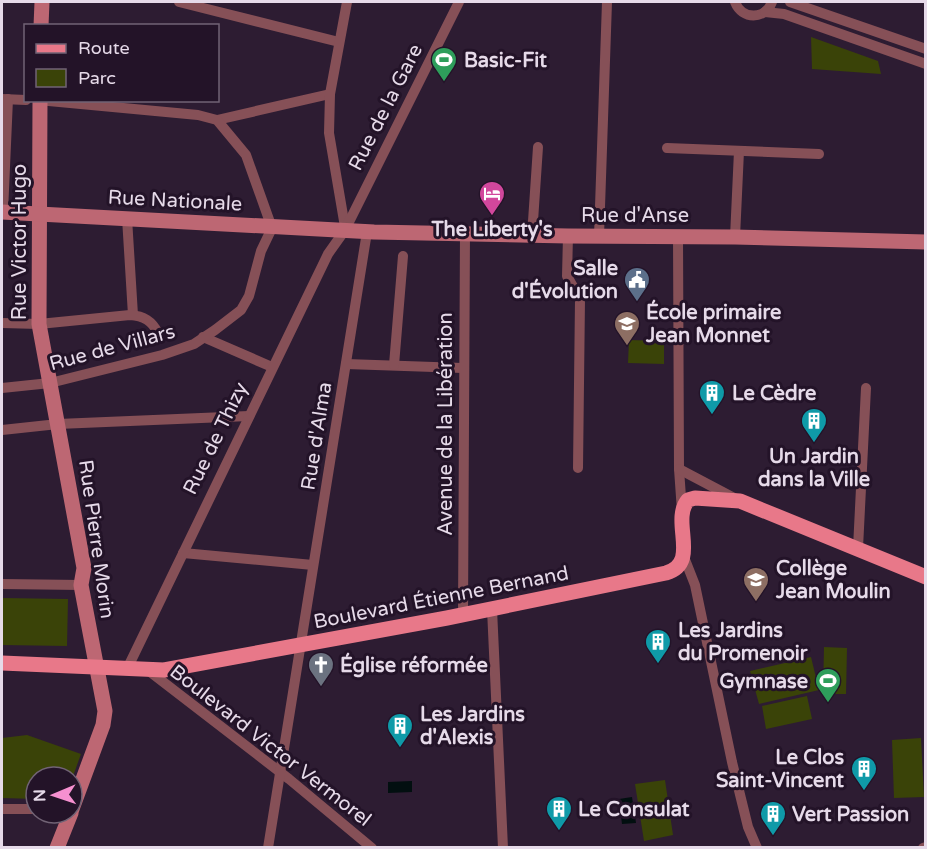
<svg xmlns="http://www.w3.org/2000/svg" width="927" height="849" font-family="'Varela Round',sans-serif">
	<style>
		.green { fill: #3a4308 }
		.water { fill: #020f10 }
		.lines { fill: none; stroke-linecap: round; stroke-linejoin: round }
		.street { stroke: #865057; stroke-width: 10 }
		.secondary { stroke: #bd6773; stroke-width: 15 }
		.primary { stroke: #e87889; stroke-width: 15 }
		.labels { text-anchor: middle; stroke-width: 6; stroke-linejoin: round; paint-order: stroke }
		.poi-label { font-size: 20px; font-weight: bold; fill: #e6dae9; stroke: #231328; text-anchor: start }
		.street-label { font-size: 20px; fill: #e6dae9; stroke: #231328 }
	</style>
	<rect width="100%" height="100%" fill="#2d1c32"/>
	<g class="green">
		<path d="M 811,37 L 878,61 L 881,74 L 812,69 Z"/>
		<path d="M 629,340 L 664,341 L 664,364 L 628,363 Z"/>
		<path d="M 2,598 L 68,599 L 67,646 L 2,645 Z"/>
		<path d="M 824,647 L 847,648 L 846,694 L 823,694 Z"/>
		<path d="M 811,657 L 819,690 L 759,704 L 750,671 Z"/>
		<path d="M 807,696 L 812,719 L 766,729 L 762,706 Z"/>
		<path d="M 27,735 L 81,754 L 72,779 L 72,777 L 36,777 L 36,799 L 2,798 L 2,738 Z"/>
		<path d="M 921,738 L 924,797 L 894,798 L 892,740 Z"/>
		<path d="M 665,780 L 673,835 L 644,841 L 635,784 Z"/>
	</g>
	<g class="water">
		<path d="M 412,781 L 412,792 L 388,793 L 388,782 Z"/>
		<path d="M 632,797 L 636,823 L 622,824 L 619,799 Z"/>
	</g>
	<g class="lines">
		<g class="street">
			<path d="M 179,2 L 339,42"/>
			<path d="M 735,2 C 742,20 765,20 772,2"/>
			<path d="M 790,2 L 926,49"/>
			<path d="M 765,12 L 784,14 L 926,64"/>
			<path d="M 2,99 L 26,100"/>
			<path d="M 217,120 L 330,94"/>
			<path d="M 667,148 L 819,154"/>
			<path d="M 3,212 L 8,99"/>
			<path d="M 127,218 L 133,315"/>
			<path d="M 345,227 L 329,133 L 330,94 L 347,2"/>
			<path d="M 532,236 L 538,147"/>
			<path d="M 568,236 L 567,276 L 580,299 L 578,468"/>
			<path d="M 599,236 L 607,2"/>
			<path d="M 678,236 L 679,469 L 682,511"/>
			<path d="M 735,237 L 739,151"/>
			<path d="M 2,323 L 39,324 L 130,315 C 144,316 152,321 158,333"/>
			<path d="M 203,337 L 272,367"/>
			<path d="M 346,364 L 463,368"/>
			<path d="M 394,365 L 403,256"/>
			<path d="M 2,388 L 50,383 L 162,355 L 194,344 L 215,330 L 241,310 L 249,296 L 261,251 L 272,228 L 246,155 L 217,120 L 198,115 L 38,100"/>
			<path d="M 2,430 L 58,424 L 249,416"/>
			<path d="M 679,469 L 734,498"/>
			<path d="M 858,548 L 866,388"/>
			<path d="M 183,553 L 313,565"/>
			<path d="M 684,557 L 695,585 L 732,762 L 748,827 L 757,848"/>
			<path d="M 2,584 L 81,585"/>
			<path d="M 492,609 L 503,848"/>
			<path d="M 463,615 L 465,233"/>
			<path d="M 128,667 L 328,254 L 345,230 L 459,2"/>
			<path d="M 149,671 L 289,779 L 372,848"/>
			<path d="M 2,809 L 36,809"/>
			<path d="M 268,848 L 367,232"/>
			<path d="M 923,848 L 926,847"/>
		</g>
		<g class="secondary">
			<path d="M 41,26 L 42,2"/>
			<path d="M 40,100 L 39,324 L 84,568 L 81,585 L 105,711 L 103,725 L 72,809"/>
			<path d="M 2,212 L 374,232 L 568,236 L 735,237 L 926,242"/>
			<path d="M 57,848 L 71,813"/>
		</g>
		<path class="primary" d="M 2,663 L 164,670 L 447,618 L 666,573 C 701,563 670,521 688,500 L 695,498 L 740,501 L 926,577"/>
	</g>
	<defs>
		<symbol id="stadium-pin" viewBox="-11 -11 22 30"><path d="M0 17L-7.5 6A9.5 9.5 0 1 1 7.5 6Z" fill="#2e9e5b" stroke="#231328"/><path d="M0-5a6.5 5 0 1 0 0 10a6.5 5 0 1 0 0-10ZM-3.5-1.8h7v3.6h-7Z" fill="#fff"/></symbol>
		<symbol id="hotel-pin" viewBox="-11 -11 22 30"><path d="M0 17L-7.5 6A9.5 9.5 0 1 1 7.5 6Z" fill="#d1479c" stroke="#231328"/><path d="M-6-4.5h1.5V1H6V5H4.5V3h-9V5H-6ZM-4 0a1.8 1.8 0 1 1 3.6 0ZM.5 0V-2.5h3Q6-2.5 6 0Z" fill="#fff"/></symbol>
		<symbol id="civic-pin" viewBox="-11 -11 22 30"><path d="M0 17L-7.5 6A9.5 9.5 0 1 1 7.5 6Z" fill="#5c6f8a" stroke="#231328"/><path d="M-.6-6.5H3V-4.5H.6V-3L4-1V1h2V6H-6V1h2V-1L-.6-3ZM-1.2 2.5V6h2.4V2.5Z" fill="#fff"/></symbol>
		<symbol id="school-pin" viewBox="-11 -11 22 30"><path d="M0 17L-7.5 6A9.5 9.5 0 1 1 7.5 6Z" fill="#8d6e63" stroke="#231328"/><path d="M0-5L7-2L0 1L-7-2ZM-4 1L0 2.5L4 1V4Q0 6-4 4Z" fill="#fff"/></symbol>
		<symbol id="building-pin" viewBox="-11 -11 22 30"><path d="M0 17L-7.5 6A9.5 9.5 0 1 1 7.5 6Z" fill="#0f9aa8" stroke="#231328"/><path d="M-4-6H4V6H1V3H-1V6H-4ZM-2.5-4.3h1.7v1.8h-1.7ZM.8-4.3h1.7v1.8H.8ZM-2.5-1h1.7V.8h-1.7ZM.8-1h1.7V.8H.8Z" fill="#fff"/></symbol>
		<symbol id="church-pin" viewBox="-11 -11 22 30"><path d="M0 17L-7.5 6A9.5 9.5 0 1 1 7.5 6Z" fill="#6b7280" stroke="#231328"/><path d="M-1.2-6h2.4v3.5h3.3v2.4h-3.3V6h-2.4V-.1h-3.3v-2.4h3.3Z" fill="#fff"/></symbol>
	</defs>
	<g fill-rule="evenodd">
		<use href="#stadium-pin" x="429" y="45" width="30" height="40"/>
		<use href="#hotel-pin" x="477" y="179" width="30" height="40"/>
		<use href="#civic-pin" x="622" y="265" width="30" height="40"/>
		<use href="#school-pin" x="612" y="309" width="30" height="40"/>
		<use href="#building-pin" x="697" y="378" width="30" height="40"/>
		<use href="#building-pin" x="799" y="406" width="30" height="40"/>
		<use href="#school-pin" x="741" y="565" width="30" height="40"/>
		<use href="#building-pin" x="643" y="627" width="30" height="40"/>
		<use href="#church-pin" x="306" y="650" width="30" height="40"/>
		<use href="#stadium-pin" x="813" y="666" width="30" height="40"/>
		<use href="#building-pin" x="385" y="711" width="30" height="40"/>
		<use href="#building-pin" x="849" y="754" width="30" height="40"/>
		<use href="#building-pin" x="544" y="794" width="30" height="40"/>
		<use href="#building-pin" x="758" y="799" width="30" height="40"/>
	</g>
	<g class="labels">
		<g class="poi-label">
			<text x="464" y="67">Basic-Fit</text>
			<text x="492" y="236" text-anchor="middle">The Liberty's</text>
			<text x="618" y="275" text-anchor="end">Salle<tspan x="618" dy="23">d'Évolution</tspan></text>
			<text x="646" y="319">École primaire<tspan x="646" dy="23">Jean Monnet</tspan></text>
			<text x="732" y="400">Le Cèdre</text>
			<text x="814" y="463" text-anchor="middle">Un Jardin<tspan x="814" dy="23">dans la Ville</tspan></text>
			<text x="776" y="575">Collège<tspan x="776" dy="23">Jean Moulin</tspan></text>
			<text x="678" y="637">Les Jardins<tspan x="678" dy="23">du Promenoir</tspan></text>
			<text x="340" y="672">Église réformée</text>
			<text x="808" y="688" text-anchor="end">Gymnase</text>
			<text x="420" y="721">Les Jardins<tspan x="420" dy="23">d'Alexis</tspan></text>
			<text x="844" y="764" text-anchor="end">Le Clos<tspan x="844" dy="23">Saint-Vincent</tspan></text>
			<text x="578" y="816">Le Consulat</text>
			<text x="792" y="821">Vert Passion</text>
		</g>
		<g class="street-label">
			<text transform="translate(385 107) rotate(-63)" y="7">Rue de la Gare</text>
			<text transform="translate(175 200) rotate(3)" y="7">Rue Nationale</text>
			<text x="635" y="222">Rue d'Anse</text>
			<text transform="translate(19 242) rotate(-90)" y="7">Rue Victor Hugo</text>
			<text transform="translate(112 347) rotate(-15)" y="7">Rue de Villars</text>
			<text transform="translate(445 424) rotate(-90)" y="7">Avenue de la Libération</text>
			<text transform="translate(316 436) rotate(-81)" y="7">Rue d'Alma</text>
			<text transform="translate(215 438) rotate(-64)" y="7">Rue de Thizy</text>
			<text transform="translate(97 539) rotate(82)" y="7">Rue Pierre Morin</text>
			<text transform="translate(441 597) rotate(-11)" y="7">Boulevard Étienne Bernand</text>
			<text transform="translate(271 745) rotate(38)" y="7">Boulevard Victor Vermorel</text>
		</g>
	</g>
	<rect width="927" height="849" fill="none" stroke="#e6dae9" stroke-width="6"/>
	<rect x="24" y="24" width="195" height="78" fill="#231328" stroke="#716375" stroke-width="1.5"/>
	<rect x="36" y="44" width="30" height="9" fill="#e87889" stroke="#716375" stroke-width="1.5"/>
	<text x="78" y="54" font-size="18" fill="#e6dae9">Route</text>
	<rect x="36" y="69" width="30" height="18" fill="#3a4308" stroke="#716375" stroke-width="1.5"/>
	<text x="78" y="84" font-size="18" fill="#e6dae9">Parc</text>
	<g transform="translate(54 795) rotate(268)"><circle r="28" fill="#231328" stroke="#716375" stroke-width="1.5"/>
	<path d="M0-4.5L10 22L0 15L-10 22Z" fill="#f690d0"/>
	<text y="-9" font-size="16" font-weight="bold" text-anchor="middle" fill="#e6dae9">N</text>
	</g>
</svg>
